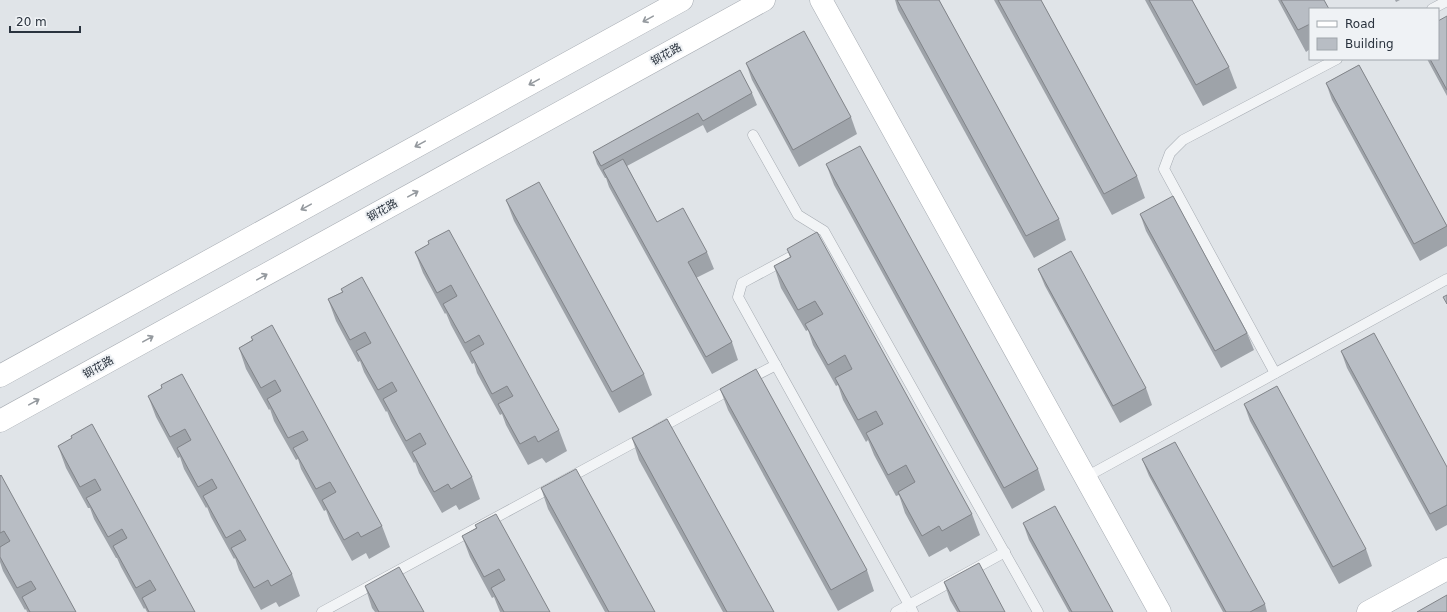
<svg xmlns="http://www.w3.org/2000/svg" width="1447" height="612" font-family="'DejaVu Sans','Noto Sans SC',sans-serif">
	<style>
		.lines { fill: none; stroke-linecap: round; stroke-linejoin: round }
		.lane-casing { stroke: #a6abb2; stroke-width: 11 }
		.secondary-casing { stroke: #a6abb2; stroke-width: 23 }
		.lane { stroke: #f2f4f6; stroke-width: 10 }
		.secondary { stroke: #fff; stroke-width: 22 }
		.wall { fill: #9ea3a9 }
		.building { fill: #b8bdc4; stroke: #818489 }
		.oneway { stroke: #94999e }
		.labels { text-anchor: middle; stroke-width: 4; stroke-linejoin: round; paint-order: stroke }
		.street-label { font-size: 11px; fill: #2a333e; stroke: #eff2f5 }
	</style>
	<rect width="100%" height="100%" fill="#e0e4e8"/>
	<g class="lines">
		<defs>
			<g id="lane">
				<path d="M 1432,9 L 1447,1"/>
				<path d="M 753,135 L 798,215 L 824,231 L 1038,612"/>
				<path d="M 794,255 L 742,283 L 738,297 L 913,612"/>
				<path d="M 1275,373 L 1164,169 L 1170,153 L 1183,140 L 1337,59"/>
				<path d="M 747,380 L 776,365"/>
				<path d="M 658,429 L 733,388"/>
				<path d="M 1086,477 L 1447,279"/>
				<path d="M 322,612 L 644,437"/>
				<path d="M 896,612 L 1005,552"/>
			</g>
			<g id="secondary">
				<path d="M 821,0 L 1160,612"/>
				<path d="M 0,376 L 682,0"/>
				<path d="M 0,421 L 764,0"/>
				<path d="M 1368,612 L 1447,569"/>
			</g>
		</defs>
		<use href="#lane" class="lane-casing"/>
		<use href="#secondary" class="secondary-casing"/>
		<use href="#lane" class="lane"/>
		<use href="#secondary" class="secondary"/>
	</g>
	<g class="wall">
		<path d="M 895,0 L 939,0 L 1059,219 L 1066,240 L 1034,258 L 898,10 Z"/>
		<path d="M 994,0 L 1041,0 L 1137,176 L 1145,198 L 1112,215 Z"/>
		<path d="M 1145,0 L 1192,0 L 1229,67 L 1237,88 L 1203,106 Z"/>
		<path d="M 1278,0 L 1324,0 L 1310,9 L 1310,49 L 1306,52 Z"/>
		<path d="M 1395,0 L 1400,0 L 1396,2 Z"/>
		<path d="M 1447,16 L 1447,96 L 1427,59 L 1438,59 Z"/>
		<path d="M 746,63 L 851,117 L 857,134 L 799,167 L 752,80 Z"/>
		<path d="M 1359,65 L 1447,226 L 1447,246 L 1420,261 L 1332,100 L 1326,83 Z"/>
		<path d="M 752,93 L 757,105 L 707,133 L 703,125 L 627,166 L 657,222 L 707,252 L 714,269 L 696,278 L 732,342 L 738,360 L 712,374 L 609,187 L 606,178 L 605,178 L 597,164 L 593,152 Z"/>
		<path d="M 826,164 L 1038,469 L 1045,490 L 1012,509 L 834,185 Z"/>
		<path d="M 506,200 L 644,374 L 652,395 L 619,413 L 514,221 Z"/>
		<path d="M 1140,214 L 1247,333 L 1254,350 L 1221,368 L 1146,231 Z"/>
		<path d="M 428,241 L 559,430 L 567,451 L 546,463 L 542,458 L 528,465 L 506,425 L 502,414 L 500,415 L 477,373 L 474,363 L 472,364 L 451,325 L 446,313 L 445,314 L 423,273 L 415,252 L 429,244 Z"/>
		<path d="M 787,249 L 972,514 L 980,535 L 950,552 L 947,547 L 929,557 L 905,513 L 899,495 L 896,496 L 874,455 L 868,440 L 866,442 L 843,400 L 838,385 L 836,386 L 813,345 L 808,330 L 806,331 L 781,288 L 774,266 L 790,257 Z"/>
		<path d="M 1038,269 L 1146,388 L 1152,405 L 1120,423 L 1045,286 Z"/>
		<path d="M 341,289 L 472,477 L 480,499 L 459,510 L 456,505 L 442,513 L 419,473 L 415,462 L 414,463 L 391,421 L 387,411 L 386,412 L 364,372 L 360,361 L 358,362 L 336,321 L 328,299 L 342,292 Z"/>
		<path d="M 251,337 L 382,526 L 390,547 L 369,559 L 366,553 L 352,561 L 330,521 L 326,510 L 324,511 L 301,469 L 298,459 L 296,460 L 274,421 L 270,409 L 269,410 L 246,369 L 239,348 L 252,340 Z"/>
		<path d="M 1341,351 L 1447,467 L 1447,525 L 1436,531 L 1347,368 Z"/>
		<path d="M 161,385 L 292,574 L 300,596 L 279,607 L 276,602 L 261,610 L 239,570 L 235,558 L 234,559 L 211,517 L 207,507 L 206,508 L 184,469 L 180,457 L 178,458 L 156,417 L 148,396 L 162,389 Z"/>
		<path d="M 720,389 L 867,570 L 874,591 L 838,611 L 728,410 Z"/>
		<path d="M 1244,404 L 1366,549 L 1372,566 L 1339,584 L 1250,421 Z"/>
		<path d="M 71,436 L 195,612 L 147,612 L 145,608 L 144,609 L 121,567 L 117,558 L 116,558 L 94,519 L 90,508 L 88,508 L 66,468 L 58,446 L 72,439 Z"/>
		<path d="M 632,438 L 774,612 L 723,612 L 639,460 Z"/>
		<path d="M 1142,459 L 1265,604 L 1267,612 L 1223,612 L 1149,476 Z"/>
		<path d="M 0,476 L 76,612 L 27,612 L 26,609 L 25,610 L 3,571 L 0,562 Z"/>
		<path d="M 541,488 L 655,612 L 605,612 L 548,509 Z"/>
		<path d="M 1023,523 L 1113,612 L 1069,612 L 1029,540 Z"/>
		<path d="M 475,525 L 550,612 L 500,612 L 494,597 L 492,598 L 470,557 L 462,536 L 476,528 Z"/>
		<path d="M 944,582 L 1005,612 L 957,612 L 950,600 Z"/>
		<path d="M 365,586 L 424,612 L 375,612 L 372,608 Z"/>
	</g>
	<g class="building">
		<path d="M 897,0 L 939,0 L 1059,219 L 1026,236 Z"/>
		<path d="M 998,0 L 1041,0 L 1137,176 L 1104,194 Z"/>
		<path d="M 1149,0 L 1192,0 L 1229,67 L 1196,85 Z"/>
		<path d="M 1281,0 L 1324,0 L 1329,9 L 1310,9 L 1310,24 L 1298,30 Z"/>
		<path d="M 1447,16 L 1447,90 L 1430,59 L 1438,59 L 1438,21 Z"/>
		<path d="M 804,31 L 851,117 L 793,150 L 746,63 Z"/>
		<path d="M 1359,65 L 1447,226 L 1414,244 L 1326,83 Z"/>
		<path d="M 740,70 L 752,93 L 703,121 L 698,113 L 601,166 L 593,152 Z"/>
		<path d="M 860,146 L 1038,469 L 1004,488 L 826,164 Z"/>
		<path d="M 623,159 L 657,222 L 683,208 L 707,252 L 688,262 L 732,342 L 706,357 L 603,170 Z"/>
		<path d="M 539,182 L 644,374 L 612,392 L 506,200 Z"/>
		<path d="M 1173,196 L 1247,333 L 1215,351 L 1140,214 Z"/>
		<path d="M 449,230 L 559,430 L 538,442 L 535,436 L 520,444 L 498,404 L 513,396 L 507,386 L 492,394 L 470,352 L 484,344 L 479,335 L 465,343 L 443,304 L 457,296 L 451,285 L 437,293 L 415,252 L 429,244 L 428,241 Z"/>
		<path d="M 817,232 L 972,514 L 942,531 L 939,526 L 922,536 L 898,492 L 915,482 L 906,465 L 888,475 L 866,433 L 883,424 L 876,411 L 858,420 L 835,378 L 852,369 L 845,355 L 828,365 L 805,324 L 823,314 L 815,301 L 798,310 L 774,266 L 791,257 L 787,249 Z"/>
		<path d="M 1071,251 L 1146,388 L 1113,406 L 1038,269 Z"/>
		<path d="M 362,277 L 472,477 L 451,489 L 448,484 L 434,492 L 412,452 L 426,444 L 420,433 L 406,441 L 383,399 L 397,391 L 392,382 L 378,390 L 356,351 L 371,343 L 365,332 L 350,340 L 328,299 L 343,292 L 341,289 Z"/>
		<path d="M 1447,295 L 1447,304 L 1443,297 Z"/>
		<path d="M 272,325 L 382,526 L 361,537 L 358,532 L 344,540 L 322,500 L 336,492 L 330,482 L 316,489 L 293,448 L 308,440 L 303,431 L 288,438 L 267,399 L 281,391 L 275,380 L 261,388 L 239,348 L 253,340 L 251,337 Z"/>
		<path d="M 1374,333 L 1447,467 L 1447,505 L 1430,514 L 1341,351 Z"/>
		<path d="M 756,369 L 867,570 L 831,590 L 720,389 Z"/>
		<path d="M 182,374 L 292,574 L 271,586 L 268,580 L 254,588 L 231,548 L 246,540 L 240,530 L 226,538 L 203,496 L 217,488 L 212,479 L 198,487 L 177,448 L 191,440 L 185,429 L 170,437 L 148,396 L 162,388 L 161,385 Z"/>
		<path d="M 1277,386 L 1366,549 L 1333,567 L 1244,404 Z"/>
		<path d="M 667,419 L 774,612 L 727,612 L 632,438 Z"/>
		<path d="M 92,424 L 195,612 L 149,612 L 142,598 L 156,590 L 150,580 L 136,588 L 113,546 L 127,538 L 122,529 L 108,537 L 86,498 L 101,490 L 95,479 L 80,487 L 58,446 L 72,438 L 71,436 Z"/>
		<path d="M 1175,442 L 1265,604 L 1250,612 L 1226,612 L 1142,459 Z"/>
		<path d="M 576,469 L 655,612 L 609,612 L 541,488 Z"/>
		<path d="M 1,475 L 76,612 L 30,612 L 22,597 L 36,589 L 31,581 L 17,588 L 0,557 L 0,547 L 10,541 L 4,531 L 0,533 L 0,476 Z"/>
		<path d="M 1055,506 L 1113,612 L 1072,612 L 1023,523 Z"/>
		<path d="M 496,514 L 550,612 L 504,612 L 491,588 L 505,580 L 499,569 L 484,577 L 462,536 L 477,528 L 475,525 Z"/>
		<path d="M 979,563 L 1005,612 L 960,612 L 944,582 Z"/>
		<path d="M 399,567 L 424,612 L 379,612 L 365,586 Z"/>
		<path d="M 1447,595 L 1447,612 L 1417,612 Z"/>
	</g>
	<defs><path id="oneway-shaft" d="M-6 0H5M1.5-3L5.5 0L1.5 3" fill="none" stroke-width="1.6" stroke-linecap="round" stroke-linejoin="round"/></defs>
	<g class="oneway">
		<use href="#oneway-shaft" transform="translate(648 19) rotate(151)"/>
		<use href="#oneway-shaft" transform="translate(534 82) rotate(151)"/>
		<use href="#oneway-shaft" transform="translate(420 144) rotate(151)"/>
		<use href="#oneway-shaft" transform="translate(413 194) rotate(-29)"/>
		<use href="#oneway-shaft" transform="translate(306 207) rotate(151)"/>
		<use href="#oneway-shaft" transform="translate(262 277) rotate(-29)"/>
		<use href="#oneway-shaft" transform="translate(148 339) rotate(-29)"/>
		<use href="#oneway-shaft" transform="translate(34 402) rotate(-29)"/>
	</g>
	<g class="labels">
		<g class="street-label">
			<text transform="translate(666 54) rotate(-29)" y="4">钢花路</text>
			<text transform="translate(382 210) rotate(-29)" y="4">钢花路</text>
			<text transform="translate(98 367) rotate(-29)" y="4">钢花路</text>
		</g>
	</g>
	<rect x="1309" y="8" width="130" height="52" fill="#eff2f5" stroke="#a0a6ac"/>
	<rect x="1317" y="21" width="20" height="6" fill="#ffffff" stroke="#a0a6ac"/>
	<text x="1345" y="28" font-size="12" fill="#2a333e">Road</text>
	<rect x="1317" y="38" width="20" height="12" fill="#b8bdc4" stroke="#a0a6ac"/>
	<text x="1345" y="48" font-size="12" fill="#2a333e">Building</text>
	<path d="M10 26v6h70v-6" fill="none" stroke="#2a333e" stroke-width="2"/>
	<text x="16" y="26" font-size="12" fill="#2a333e" stroke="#eff2f5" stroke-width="3" paint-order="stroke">20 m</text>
</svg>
